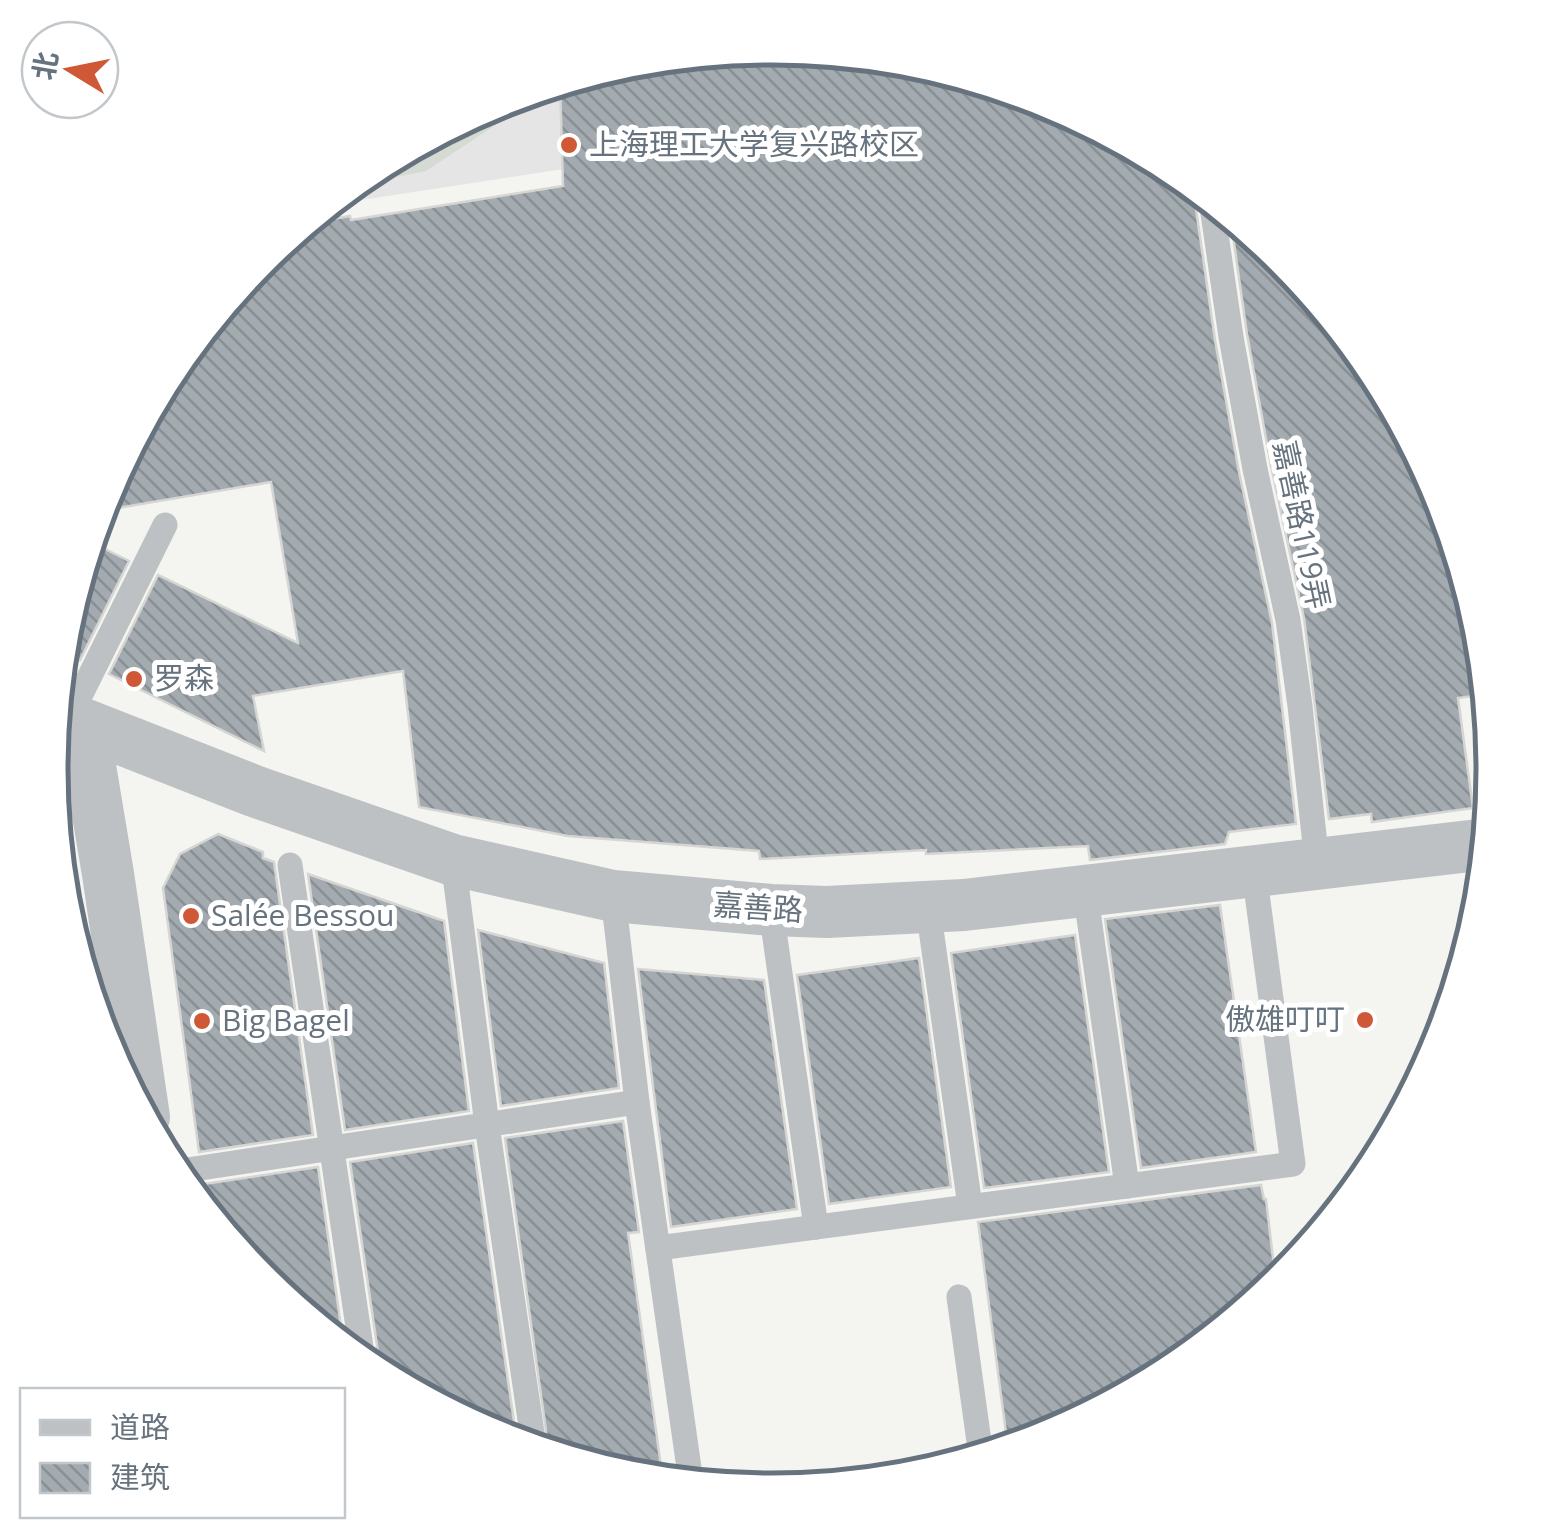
<svg xmlns="http://www.w3.org/2000/svg" width="1545" height="1538" font-family="'Open Sans','Noto Sans SC',sans-serif">
	<style>
		.built { fill: #e4e5e4 }
		.park { fill: #d5dad2 }
		.building { fill: url(#building-back-hatch); stroke: #d5d5d3; stroke-width: 2.5 }
		.lines { fill: none; stroke-linecap: round; stroke-linejoin: round }
		.service { stroke: #bdc1c4; stroke-width: 25 }
		.minor { stroke: #bdc1c4; stroke-width: 52 }
		.poi-dot { fill: #cf5936; stroke: #fff; stroke-width: 4 }
		.labels { text-anchor: middle; stroke-width: 10; stroke-linejoin: round; paint-order: stroke }
		.poi-label { font-size: 30px; fill: #66737e; stroke: #fff; text-anchor: start }
		.street-label { font-size: 30px; fill: #66737e; stroke: #fff }
		.rim { fill: none; stroke: #66737e; stroke-width: 5 }
	</style>
	<defs>
		<pattern id="building-back-hatch" width="6" height="6" patternUnits="userSpaceOnUse" patternTransform="scale(2.5)"><rect width="6" height="6" fill="#a4abb0"/><path d="M-1 5l2 2M0 0l6 6M5-1l2 2" fill="none" stroke="#899094"/></pattern>
	</defs>
	<rect width="100%" height="100%" fill="#f4f4f0"/>
	<path class="built" d="M 773,48 L 875,58 L 877,121 L 328,205 L 372,169 L 497,102 L 632,61 Z"/>
	<path class="park" d="M 515,97 L 500,122 L 426,171 L 351,186 L 372,169 L 497,102 Z"/>
	<g class="building">
		<path d="M 773,48 L 914,61 L 1049,103 L 1174,169 L 1199,190 L 1195,202 L 1215,340 L 1239,472 L 1272,623 L 1296,824 L 1229,832 L 1225,844 L 1090,860 L 1088,846 L 926,854 L 926,850 L 760,859 L 759,851 L 568,836 L 419,807 L 403,671 L 253,696 L 264,751 L 109,674 L 158,575 L 298,643 L 271,482 L 100,511 L 106,492 L 173,368 L 263,258 L 305,224 L 350,216 L 351,220 L 563,186 L 560,83 L 632,61 Z"/>
		<path d="M 1230,215 L 1283,259 L 1373,369 L 1439,493 L 1480,629 L 1487,694 L 1458,698 L 1473,808 L 1372,822 L 1371,814 L 1329,819 L 1304,618 L 1271,466 L 1247,334 Z"/>
		<path d="M 91,542 L 129,561 L 80,660 L 63,652 L 65,628 Z"/>
		<path d="M 218,834 L 263,852 L 263,858 L 274,862 L 313,1135 L 199,1152 L 163,888 L 180,854 Z"/>
		<path d="M 308,874 L 444,921 L 469,1111 L 345,1130 Z"/>
		<path d="M 1220,905 L 1256,1152 L 1141,1168 L 1105,919 Z"/>
		<path d="M 478,930 L 604,963 L 619,1088 L 501,1106 Z"/>
		<path d="M 1075,935 L 1109,1172 L 984,1188 L 951,953 Z"/>
		<path d="M 919,958 L 951,1187 L 829,1204 L 797,975 Z"/>
		<path d="M 638,969 L 764,980 L 797,1209 L 671,1227 Z"/>
		<path d="M 623,1121 L 639,1232 L 628,1233 L 663,1480 L 631,1477 L 549,1452 L 505,1138 Z"/>
		<path d="M 473,1143 L 517,1442 L 496,1435 L 375,1371 L 379,1359 L 350,1162 Z"/>
		<path d="M 318,1167 L 344,1347 L 262,1279 L 208,1213 L 204,1184 Z"/>
		<path d="M 1261,1185 L 1264,1199 L 1266,1199 L 1276,1284 L 1173,1369 L 1048,1436 L 1008,1448 L 978,1222 Z"/>
	</g>
	<g class="lines">
		<g class="service">
			<path d="M 1211,200 L 1231,337 L 1255,469 L 1288,620 L 1300,706 L 1317,863"/>
			<path d="M 69,718 L 165,525"/>
			<path d="M 453,860 L 487,1125 L 534,1447"/>
			<path d="M 290,865 L 363,1361"/>
			<path d="M 1085,890 L 1127,1186"/>
			<path d="M 613,896 L 637,1102 L 691,1482"/>
			<path d="M 928,908 L 970,1206"/>
			<path d="M 771,910 L 816,1227"/>
			<path d="M 174,1172 L 637,1102"/>
			<path d="M 658,1248 L 1293,1164 L 1254,871"/>
			<path d="M 959,1297 L 981,1456"/>
		</g>
		<g class="minor">
			<path d="M 57,712 L 83,724 L 254,791 L 453,860 L 613,896 L 771,910 L 827,912 L 964,905 L 1487,844"/>
			<path d="M 83,724 L 108,874 L 144,1117"/>
		</g>
	</g>
	<g class="poi-dot">
		<circle cx="569" cy="145" r="10"/>
		<circle cx="134" cy="679" r="10"/>
		<circle cx="191" cy="916" r="10"/>
		<circle cx="1365" cy="1020" r="10"/>
		<circle cx="202" cy="1021" r="10"/>
	</g>
	<g class="labels">
		<g class="poi-label">
			<text x="589" y="155">上海理工大学复兴路校区</text>
			<text x="154" y="689">罗森</text>
			<text x="211" y="926">Salée Bessou</text>
			<text x="1345" y="1030" text-anchor="end">傲雄叮叮</text>
			<text x="222" y="1031">Big Bagel</text>
		</g>
		<g class="street-label">
			<text transform="translate(1301 525) rotate(78)" y="10">嘉善路119弄</text>
			<text transform="translate(758 908) rotate(4)" y="10">嘉善路</text>
		</g>
	</g>
	<path d="M0 0H1545V1538H0ZM68 769a704 704 0 1 1 1408 0a704 704 0 1 1-1408 0Z" fill="#fff" fill-rule="evenodd"/>
	<path class="rim" d="M68 769a704 704 0 1 1 1408 0a704 704 0 1 1-1408 0Z"/>
	<rect x="20" y="1388" width="325" height="130" fill="#ffffff" stroke="#c2c7cb" stroke-width="2.5"/>
	<rect x="40" y="1420" width="50" height="15" fill="#bdc1c4" stroke="#c2c7cb" stroke-width="2.5"/>
	<text x="110" y="1438" font-size="30" fill="#66737e">道路</text>
	<rect x="40" y="1463" width="50" height="30" fill="url(#building-back-hatch)" stroke="#c2c7cb" stroke-width="2.5"/>
	<text x="110" y="1488" font-size="30" fill="#66737e">建筑</text>
	<g transform="translate(70 70) rotate(280)"><circle r="48" fill="#ffffff" stroke="#c2c7cb" stroke-width="2.5"/>
	<path d="M0-8L18 38L0 25L-18 38Z" fill="#cf5936"/>
	<text y="-15" font-size="28" font-weight="bold" text-anchor="middle" fill="#66737e">北</text>
	</g>
</svg>
